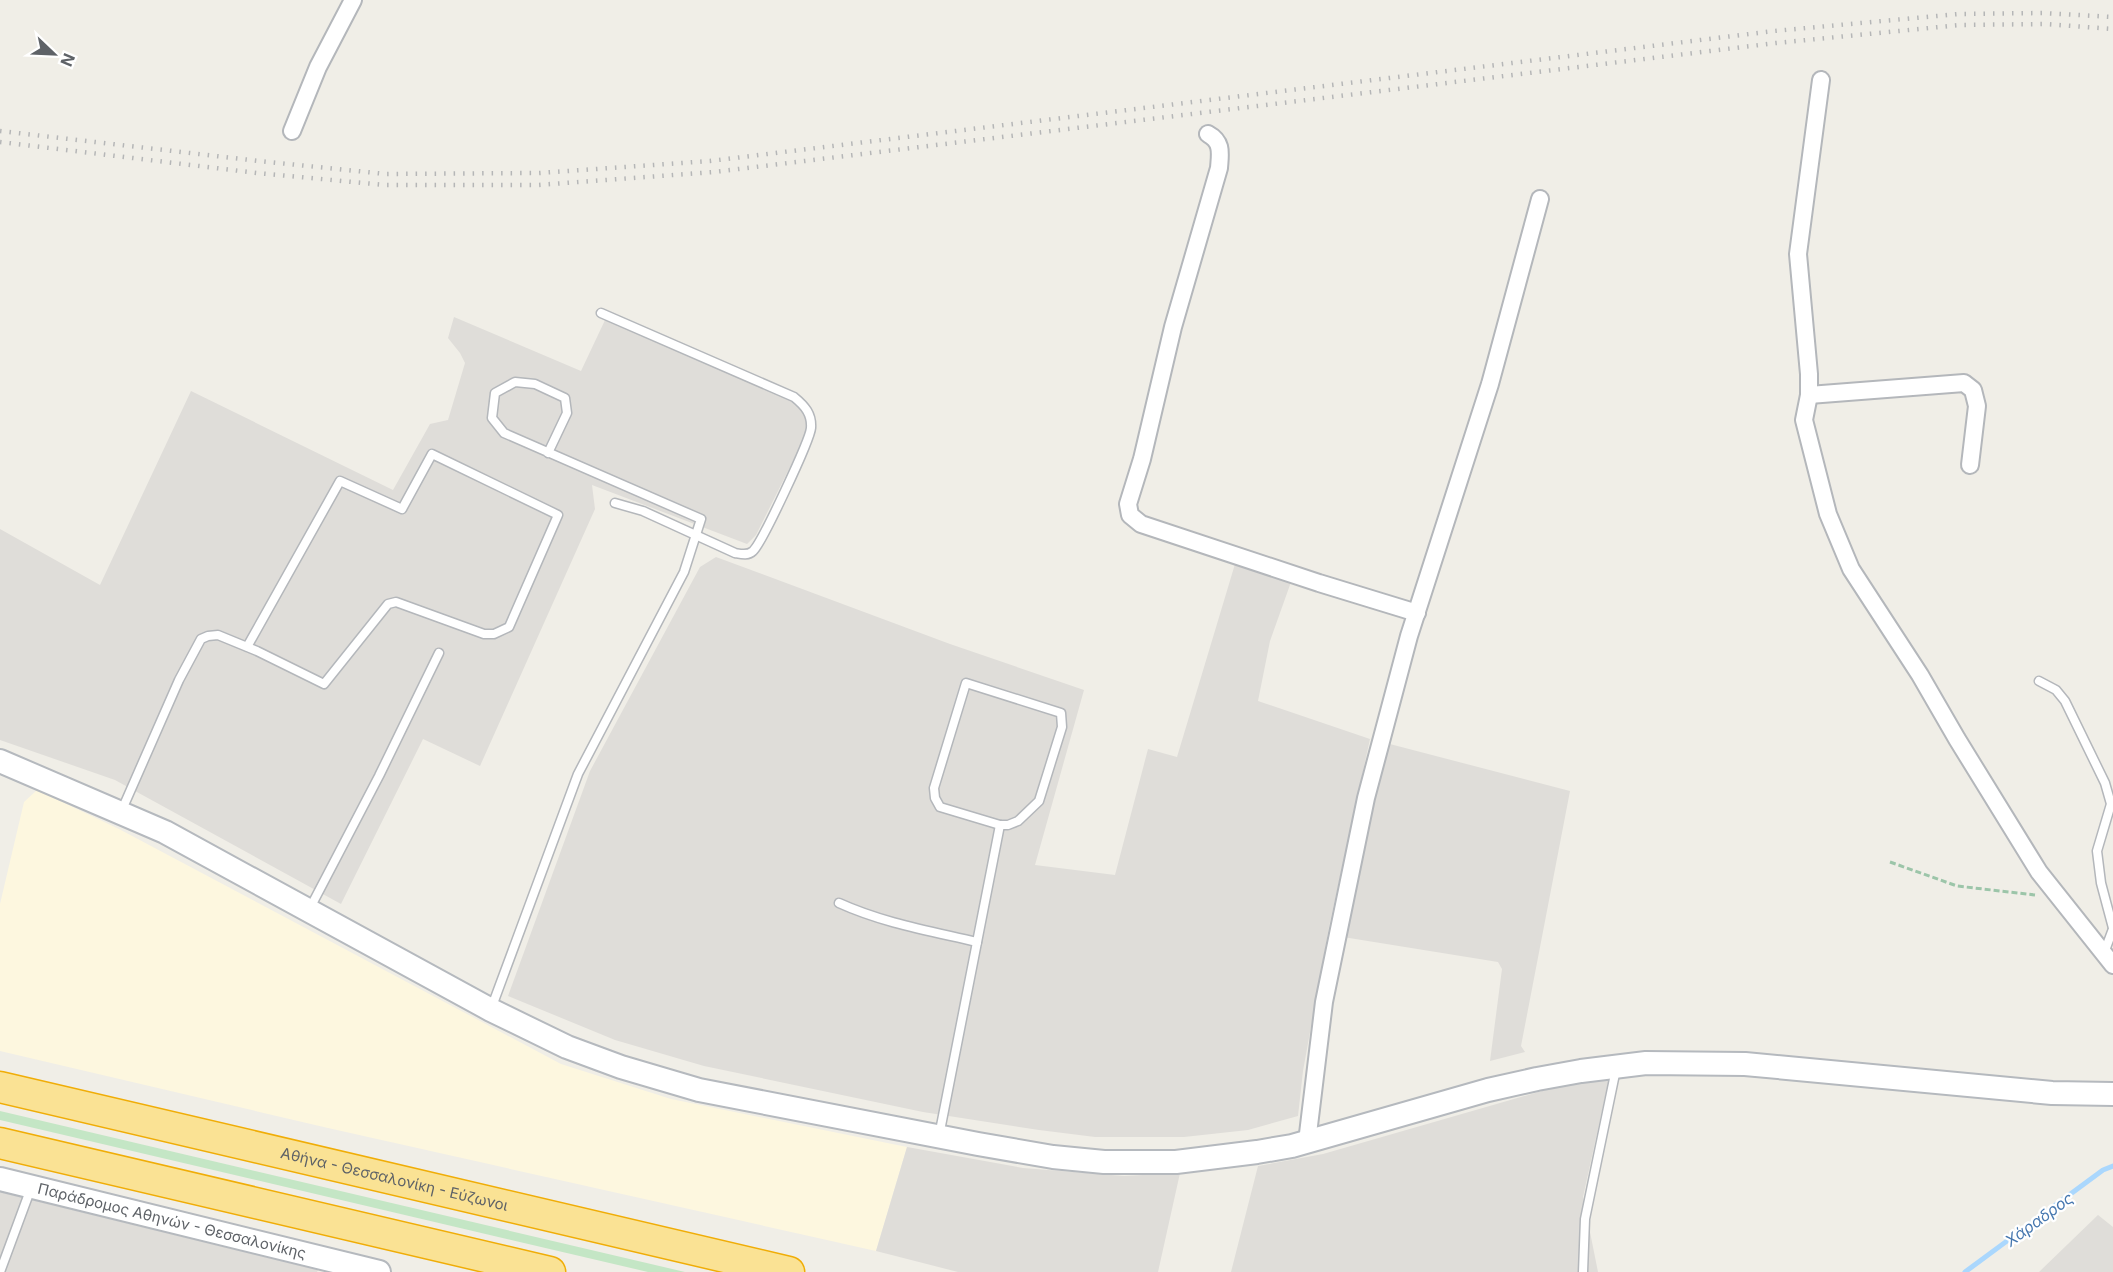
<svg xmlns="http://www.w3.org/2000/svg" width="2113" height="1272" font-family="Inter,sans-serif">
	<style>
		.commercial { fill: #fdf7df }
		.industrial { fill: #dfddd9 }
		.green { fill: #c4e6c5 }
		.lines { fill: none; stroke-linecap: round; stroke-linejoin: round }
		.stream { stroke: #aad7fd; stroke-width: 5 }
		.lane-casing { stroke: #b4b7bb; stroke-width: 11 }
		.street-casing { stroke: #b4b7bb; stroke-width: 20 }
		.secondary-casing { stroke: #b5b9be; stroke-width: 26 }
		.highway-casing { stroke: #f0ad07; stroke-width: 33 }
		.path { stroke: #9cc5a9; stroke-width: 3; stroke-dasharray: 6 3; stroke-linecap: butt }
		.lane { stroke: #fff; stroke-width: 8 }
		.street { stroke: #fff; stroke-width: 16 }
		.secondary { stroke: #fff; stroke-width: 22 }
		.highway { stroke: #fae294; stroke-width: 30 }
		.rail { stroke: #b5b6b7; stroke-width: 4.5; stroke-dasharray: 1.5 8; stroke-linecap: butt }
		.labels { text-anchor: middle; stroke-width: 4.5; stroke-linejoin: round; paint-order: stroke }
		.street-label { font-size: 15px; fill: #5e6267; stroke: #fff }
		.water-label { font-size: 16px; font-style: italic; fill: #4677af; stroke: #fff }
	</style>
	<rect width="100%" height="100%" fill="#f0eee7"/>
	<path class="commercial" d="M 37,790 L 119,829 L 561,1064 L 671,1099 L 907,1147 L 876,1251 L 328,1128 L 0,1051 L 0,904 L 24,802 Z"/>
	<g class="industrial">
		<path d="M 454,317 L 581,371 L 606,318 L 790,400 L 803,410 L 807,416 L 807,433 L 756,535 L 747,544 L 592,485 L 595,509 L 480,766 L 423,739 L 341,904 L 115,780 L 0,740 L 0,529 L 100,585 L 191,391 L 393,490 L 430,424 L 448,420 L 465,363 L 460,353 L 448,338 Z"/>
		<path d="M 716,557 L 950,644 L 1084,690 L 1035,865 L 1115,875 L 1148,749 L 1177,757 L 1235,564 L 1291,582 L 1270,641 L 1258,701 L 1370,739 L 1329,927 L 1303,1071 L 1298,1116 L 1248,1130 L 1184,1137 L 1095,1137 L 1039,1130 L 923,1112 L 704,1066 L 615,1040 L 508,996 L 590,771 L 700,567 Z"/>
		<path d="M 1386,743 L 1570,791 L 1521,1046 L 1525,1052 L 1490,1061 L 1502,969 L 1498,962 L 1343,937 Z"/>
		<path d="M 1610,1074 L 1583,1197 L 1598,1272 L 1231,1272 L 1258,1166 L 1323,1154 L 1549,1089 Z"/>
		<path d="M 907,1147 L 1023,1168 L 1124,1176 L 1180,1173 L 1158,1272 L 958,1272 L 876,1251 Z"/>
		<path d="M 0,1192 L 318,1270 L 317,1272 L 0,1272 Z"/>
		<path d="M 2098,1215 L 2113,1227 L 2113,1272 L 2039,1272 Z"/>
	</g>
	<path class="green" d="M 0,1111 L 685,1272 L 648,1272 L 0,1120 Z"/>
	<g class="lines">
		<path class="stream" d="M 1965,1272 L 2103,1170 L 2113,1166"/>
		<defs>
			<g id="lane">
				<path d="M 601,313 L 794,397 C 805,406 812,414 811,428 C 810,440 762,543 753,551 C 748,556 741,554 735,553 L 643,511 L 615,503"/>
				<path d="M 2039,681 L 2056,690 L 2065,701 L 2105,783 L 2111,804 L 2097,851 L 2101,883 L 2113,928"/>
				<path d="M 966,683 L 1061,713 L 1062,727 L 1039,801 L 1018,821 L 1008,825 L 1000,825 L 940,807 L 935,798 L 934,788 Z"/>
				<path d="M 121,812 L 179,680 L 201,639 L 208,636 L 218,635 L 257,651 L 324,684 L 388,604 L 396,602 L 484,634 L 494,634 L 509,627 L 558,515 L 432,454 L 402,509 L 340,481 L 247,647"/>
				<path d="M 839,903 C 883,923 930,931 977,942"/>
				<path d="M 309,910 L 379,776 L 439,653"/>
				<path d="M 2104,953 L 2113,929"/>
				<path d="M 491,1009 L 578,774 L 684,572 L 701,519 L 504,433 L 492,418 L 495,393 L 515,382 L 535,384 L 565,398 L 567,413 L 548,453"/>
				<path d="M 939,1136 L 1000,825"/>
				<path d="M 0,1272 L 31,1188"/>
				<path d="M 1583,1272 L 1585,1219 L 1616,1069"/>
			</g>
			<g id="street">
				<path d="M 1821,80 L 1798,254 L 1809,374 L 1809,395 L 1804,420 L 1828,514 L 1851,569 L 1920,675 L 1957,739 L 2039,872 L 2113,965"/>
				<path d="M 292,131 L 318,67 L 353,0"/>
				<path d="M 1208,134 C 1223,142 1220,154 1219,168 L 1173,327 L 1142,459 L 1128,504 L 1130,515 L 1141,524 L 1319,583 L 1417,613"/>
				<path d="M 1809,395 L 1964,383 L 1973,390 L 1977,406 L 1970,465"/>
				<path d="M 1307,1142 L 1324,1002 L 1366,798 L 1409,636 L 1490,384 L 1540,199"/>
			</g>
			<g id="secondary">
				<path d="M 0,761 L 165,832 L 491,1010 L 567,1047 L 621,1067 L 699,1090 L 978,1144 L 1053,1157 L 1104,1162 L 1176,1162 L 1257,1152 L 1292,1146 L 1488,1090 L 1537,1079 L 1581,1071 L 1646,1063 L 1745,1064 L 2052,1093 L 2113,1094"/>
				<path id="s1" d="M 0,1179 L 379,1272"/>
			</g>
			<g id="highway">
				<path id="s2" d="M 0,1087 L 789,1272"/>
				<path d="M 0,1143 L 550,1272"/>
			</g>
		</defs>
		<use href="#lane" class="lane-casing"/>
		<use href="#street" class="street-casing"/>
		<use href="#secondary" class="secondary-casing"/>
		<use href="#highway" class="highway-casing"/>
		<path class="path" d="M 1890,862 L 1957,886 L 2035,895"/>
		<use href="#lane" class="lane"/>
		<use href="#street" class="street"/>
		<use href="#secondary" class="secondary"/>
		<use href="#highway" class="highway"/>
		<g class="rail">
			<path d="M 0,131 L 259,161 L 386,174 L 539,173 L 710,161 L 1774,31 L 1958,14 L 2043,13 L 2113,17"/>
			<path d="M 0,142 L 257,173 L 385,185 L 538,185 L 714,172 L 1776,43 L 1960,25 L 2045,24 L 2113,29"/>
		</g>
	</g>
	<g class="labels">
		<g class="street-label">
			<text dy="5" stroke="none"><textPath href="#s2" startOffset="405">Αθήνα - Θεσσαλονίκη - Εύζωνοι</textPath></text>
			<text dy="5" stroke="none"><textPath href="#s1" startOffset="177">Παράδρομος Αθηνών - Θεσσαλονίκης</textPath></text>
		</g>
		<g class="water-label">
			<text transform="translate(2039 1219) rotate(-36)" y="6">Χάραδρος</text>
		</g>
	</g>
	<g transform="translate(54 54) rotate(113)" stroke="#ffffff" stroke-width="4.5" paint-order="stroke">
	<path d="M0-4.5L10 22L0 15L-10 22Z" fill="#5e6267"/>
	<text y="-9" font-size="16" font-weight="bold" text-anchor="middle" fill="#5e6267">N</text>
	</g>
</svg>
